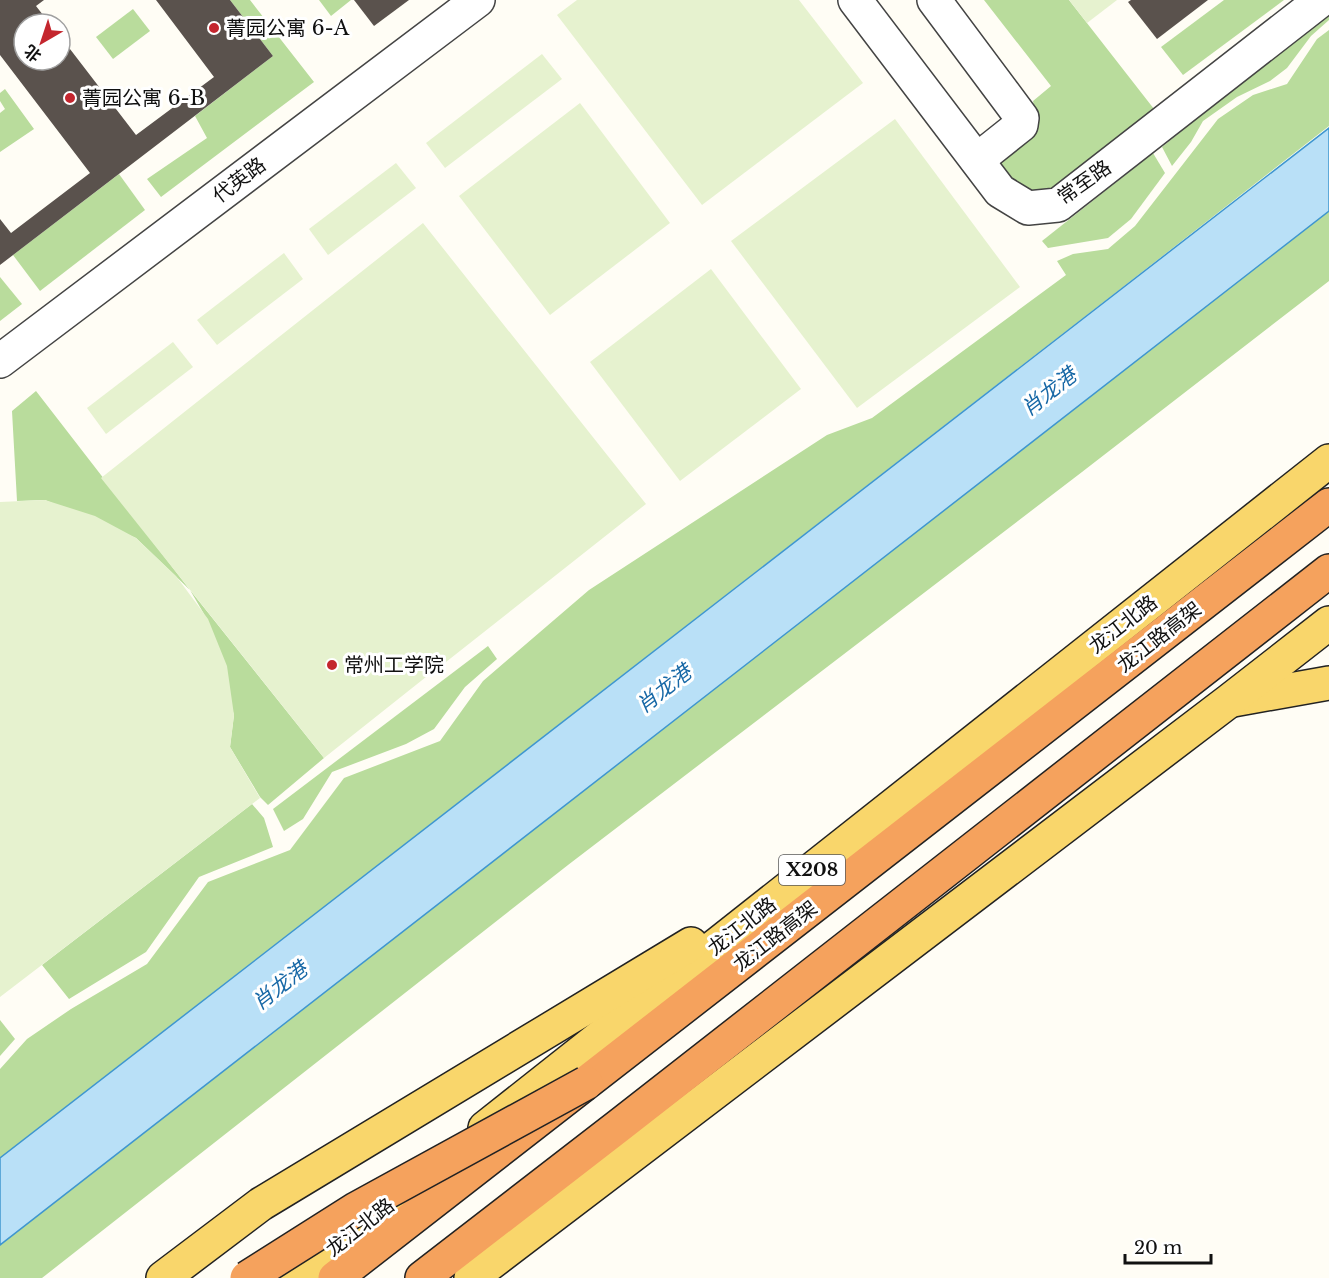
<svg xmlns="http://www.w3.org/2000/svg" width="1329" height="1278" font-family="'Libre Baskerville','Noto Sans SC',serif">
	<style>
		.forest { fill: #b9dc9c }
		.pitch { fill: #e6f2cf }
		.water { fill: #b9e0f7; stroke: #3f96cf; stroke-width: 1.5 }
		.building { fill: #5a524d }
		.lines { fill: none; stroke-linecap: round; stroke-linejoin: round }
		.minor-casing { stroke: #444; stroke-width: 36 }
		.major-casing { stroke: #222; stroke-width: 36 }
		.highway-casing { stroke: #222; stroke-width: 36 }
		.minor { stroke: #fff; stroke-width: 33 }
		.major { stroke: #f9d66b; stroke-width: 33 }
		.highway { stroke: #f5a25d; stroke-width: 33 }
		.highway-bridge-casing { stroke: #222; stroke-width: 36; stroke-linecap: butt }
		.highway-bridge { stroke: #f5a25d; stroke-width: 33 }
		.poi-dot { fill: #c4262e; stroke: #fff; stroke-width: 2 }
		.labels { text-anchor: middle; stroke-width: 6; stroke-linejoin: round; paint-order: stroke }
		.shield { fill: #fff; stroke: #585858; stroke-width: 1.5 }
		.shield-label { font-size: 18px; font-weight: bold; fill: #111 }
		.poi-label { font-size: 20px; fill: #111; stroke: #fff; text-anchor: start }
		.street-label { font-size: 20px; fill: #111; stroke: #fff }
		.water-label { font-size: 21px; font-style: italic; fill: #1768a6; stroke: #fff }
	</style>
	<rect width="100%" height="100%" fill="#fffdf5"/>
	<g class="forest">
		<path d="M 230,0 L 250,0 L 314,82 L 161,197 L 147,179 L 207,138 L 195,116 L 273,56 Z"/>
		<path d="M 319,0 L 351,0 L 331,16 Z"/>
		<path d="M 984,0 L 1069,0 L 1154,109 L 1052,188 L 1031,191 L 1008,180 L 998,167 L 1003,150 L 1036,116 L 1033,101 L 1051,86 Z"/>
		<path d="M 1224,0 L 1284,0 L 1183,75 L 1161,47 Z"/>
		<path d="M 133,9 L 150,31 L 113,59 L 96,37 Z"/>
		<path d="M 1329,10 L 1329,20 L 1311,36 L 1287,68 L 1270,81 L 1237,97 L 1203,121 L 1191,142 L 1172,166 L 1162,147 Z"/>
		<path d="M 1329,30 L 1329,126 L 1110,297 L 0,1158 L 0,1069 L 27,1039 L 71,1009 L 147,964 L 208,882 L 290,850 L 344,778 L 440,741 L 483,681 L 589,590 L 827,435 L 872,418 L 1066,275 L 1057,261 L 1073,254 L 1108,249 L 1135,226 L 1218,119 L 1253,95 L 1287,84 L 1317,39 Z"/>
		<path d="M 5,89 L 34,129 L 0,152 L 0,113 L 5,109 L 0,101 L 0,93 Z"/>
		<path d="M 1153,153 L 1165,173 L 1131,219 L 1108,238 L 1048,248 L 1042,241 Z"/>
		<path d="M 119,174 L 145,210 L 40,291 L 13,255 Z"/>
		<path d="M 1329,210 L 1329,281 L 1082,472 L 568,865 L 42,1278 L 0,1278 L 0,1245 Z"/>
		<path d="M 0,277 L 22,304 L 0,321 Z"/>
		<path d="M 36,391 L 190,590 L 324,758 L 268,805 L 260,797 L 230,747 L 234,715 L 204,614 L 190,590 L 136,538 L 45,500 L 17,501 L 12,411 Z"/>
		<path d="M 488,646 L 497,659 L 465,687 L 434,729 L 406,744 L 332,772 L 303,819 L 284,831 L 273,809 Z"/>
		<path d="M 252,804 L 264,818 L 273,847 L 199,877 L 146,952 L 69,999 L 42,965 Z"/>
		<path d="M 0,1020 L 15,1039 L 0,1056 Z"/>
	</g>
	<g class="pitch">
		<path d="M 577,0 L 799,0 L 863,83 L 702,205 L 557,15 Z"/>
		<path d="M 1069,0 L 1117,0 L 1087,23 Z"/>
		<path d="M 542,54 L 562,79 L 445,168 L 426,143 Z"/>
		<path d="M 580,103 L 670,223 L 550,315 L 459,196 Z"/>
		<path d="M 895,119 L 1020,287 L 857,408 L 731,241 Z"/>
		<path d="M 396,163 L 416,188 L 328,255 L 309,229 Z"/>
		<path d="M 423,223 L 646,504 L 432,673 L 426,667 L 431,673 L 324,758 L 101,478 Z"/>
		<path d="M 284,253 L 303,279 L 217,345 L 197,320 Z"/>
		<path d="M 711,269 L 801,389 L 680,481 L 590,362 Z"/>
		<path d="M 173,342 L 193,367 L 106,434 L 87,408 Z"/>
		<path d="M 45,500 L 95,516 L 136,538 L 176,576 L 208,619 L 227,666 L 234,715 L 230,747 L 260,798 L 0,997 L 0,502 Z"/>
	</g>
	<path class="water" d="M 1329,128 L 1329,211 L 0,1245 L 0,1158 Z"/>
	<g class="building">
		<path d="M 0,0 L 44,0 L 36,6 L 50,24 L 24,24 L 24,60 L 60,60 L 60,36 L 136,135 L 214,77 L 156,0 L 230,0 L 273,56 L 0,265 L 0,219 L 11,233 L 90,173 L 0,55 Z"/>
		<path d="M 354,0 L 409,0 L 374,26 Z"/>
		<path d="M 1131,0 L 1208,0 L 1157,39 L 1128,2 Z"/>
	</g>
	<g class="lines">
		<defs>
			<g id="minor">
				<path d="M 855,0 L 1000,191 L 1028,208 L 1058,205 L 1321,0"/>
				<path d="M 934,0 L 1022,118 L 1021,125 L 977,160"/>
				<path d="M 0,361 L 478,0"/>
			</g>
			<g id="major">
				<path d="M 1233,700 L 1329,683"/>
				<path d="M 485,1128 L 1329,461"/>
				<path d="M 163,1278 L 261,1204 L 691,944"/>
				<path d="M 296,1278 L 400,1195"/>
				<path d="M 471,1278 L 1229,701 L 1329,623"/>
			</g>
			<g id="highway">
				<path d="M 335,1278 L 1329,505"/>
				<path d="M 422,1278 L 620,1125 L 1329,571"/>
			</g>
		</defs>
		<use href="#minor" class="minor-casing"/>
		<use href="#major" class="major-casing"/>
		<use href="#highway" class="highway-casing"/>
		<use href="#minor" class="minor"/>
		<use href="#major" class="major"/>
		<use href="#highway" class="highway"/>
		<defs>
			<path id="highway-bridge" d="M 247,1278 L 356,1209 L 586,1083"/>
		</defs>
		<use href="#highway-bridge" class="highway-bridge-casing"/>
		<use href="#highway-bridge" class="highway-bridge"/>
	</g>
	<g class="poi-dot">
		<circle cx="214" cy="28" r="6"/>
		<circle cx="70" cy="98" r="6"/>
		<circle cx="332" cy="665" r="6"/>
	</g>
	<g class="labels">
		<rect class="shield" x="779" y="855" width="66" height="30" rx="4.5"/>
		<g class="shield-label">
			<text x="812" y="876">X208</text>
		</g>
		<g class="poi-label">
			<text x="226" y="35">菁园公寓 6-A</text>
			<text x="82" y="105">菁园公寓 6-B</text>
			<text x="344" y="672">常州工学院</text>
		</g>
		<g class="street-label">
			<text transform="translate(239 180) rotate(-37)" y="7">代英路</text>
			<text transform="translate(1084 182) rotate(-35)" y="7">常至路</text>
			<text transform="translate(1123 624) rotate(-38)" y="7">龙江北路</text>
			<text transform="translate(1159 637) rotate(-38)" y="7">龙江路高架</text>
			<text transform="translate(742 926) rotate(-38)" y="7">龙江北路</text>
			<text transform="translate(775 936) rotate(-38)" y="7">龙江路高架</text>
			<text transform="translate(360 1227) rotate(-38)" y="7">龙江北路</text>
		</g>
		<g class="water-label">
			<text transform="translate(1049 392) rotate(-38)" y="7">肖龙港</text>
			<text transform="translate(664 689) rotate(-38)" y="7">肖龙港</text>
			<text transform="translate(280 986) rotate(-38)" y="7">肖龙港</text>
		</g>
	</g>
	<g transform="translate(42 42) rotate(219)"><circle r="28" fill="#ffffff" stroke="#a0a0a0" stroke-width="1.5"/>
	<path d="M0-4.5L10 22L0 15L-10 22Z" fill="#c4262e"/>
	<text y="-9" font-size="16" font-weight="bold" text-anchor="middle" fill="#111111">北</text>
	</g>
	<path d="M1125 1254v9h86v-9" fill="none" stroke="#111111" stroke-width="3"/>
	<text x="1134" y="1254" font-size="18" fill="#111111" stroke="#ffffff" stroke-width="4.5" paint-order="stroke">20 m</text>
</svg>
